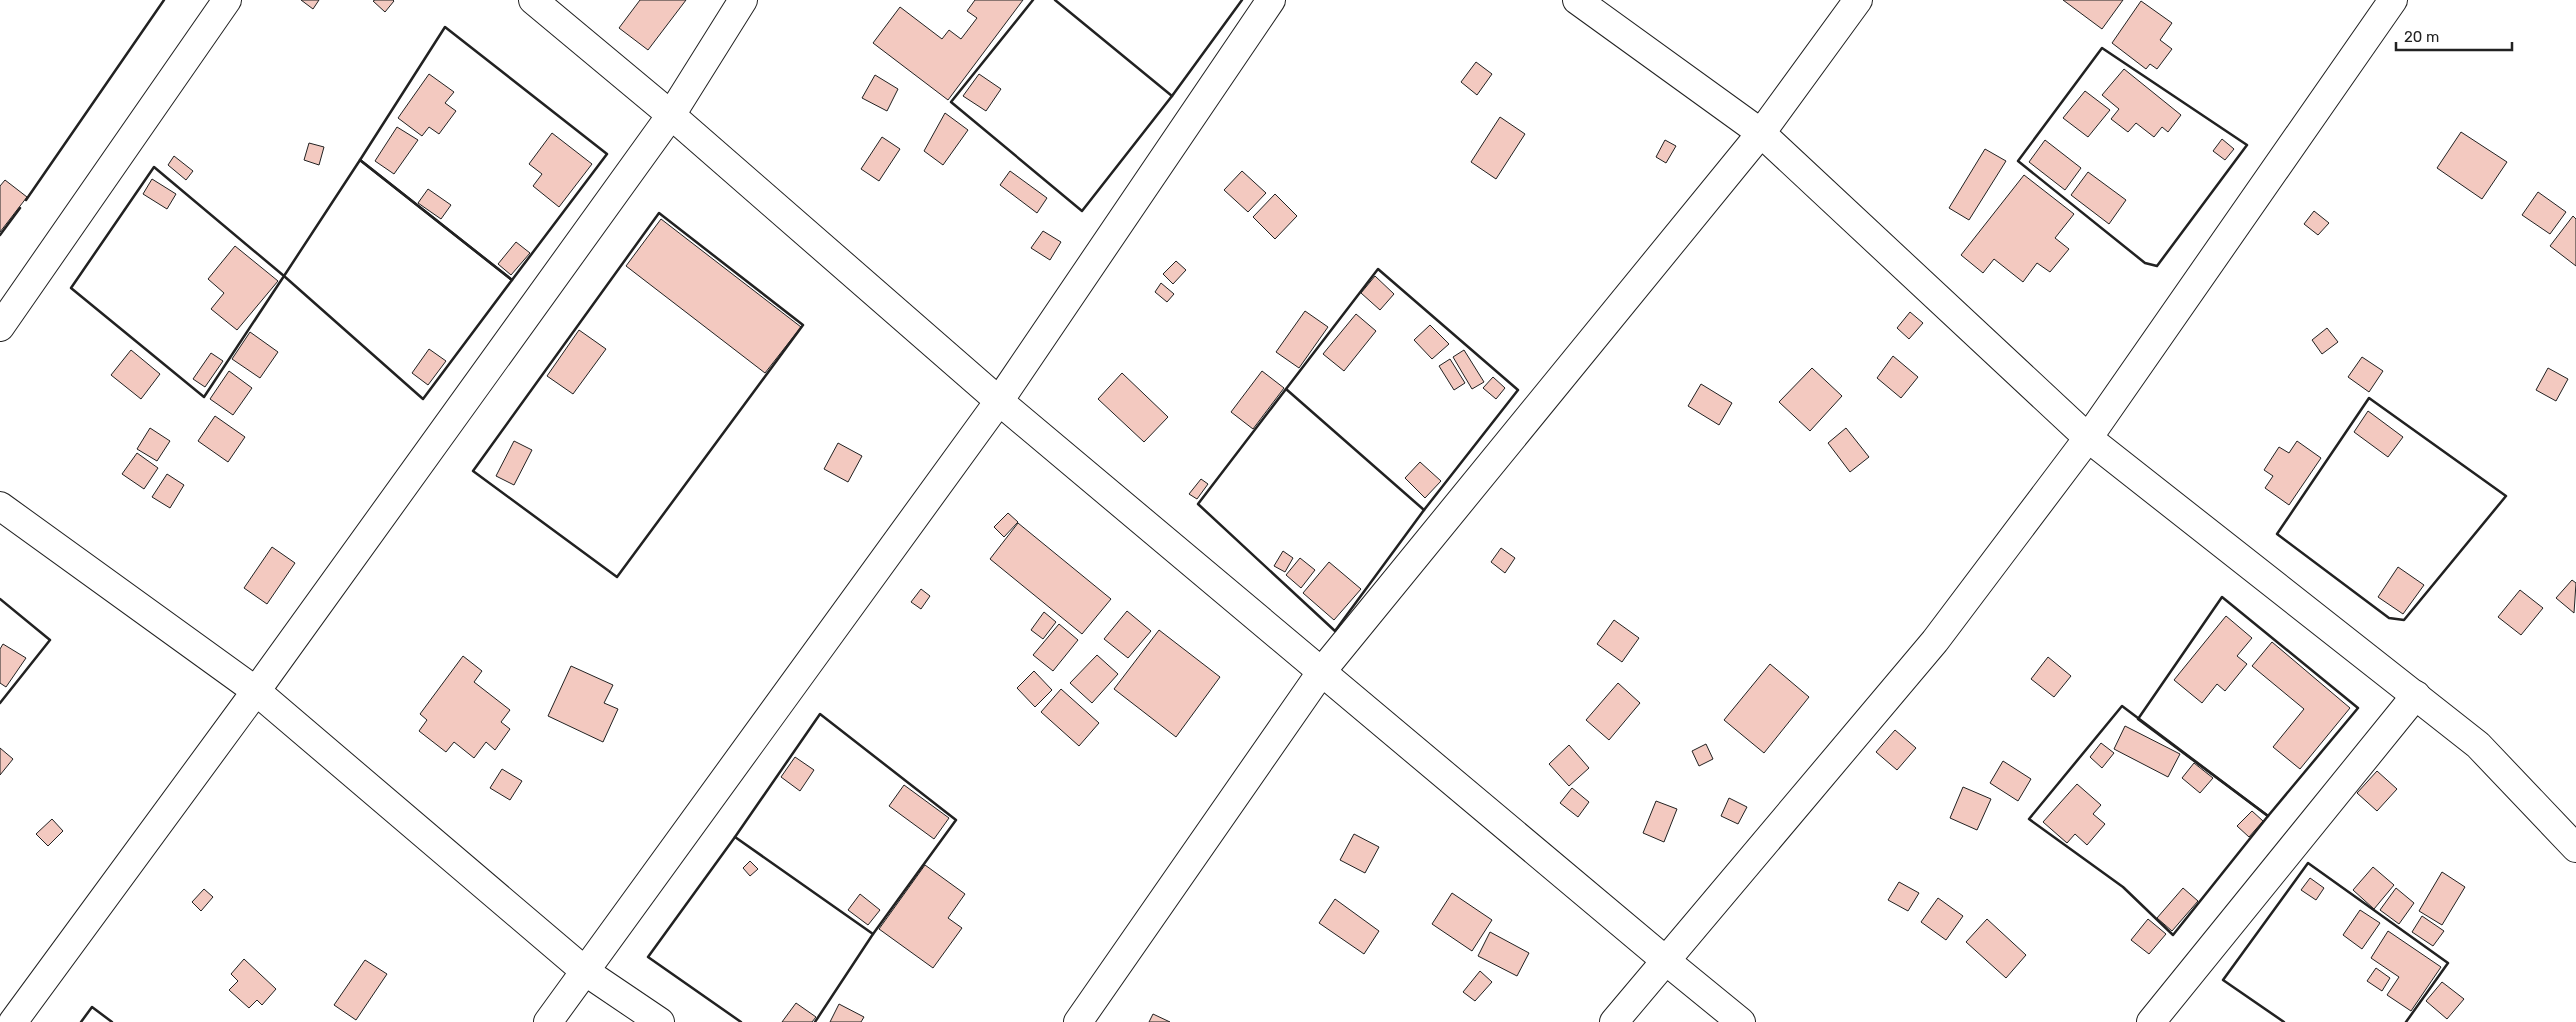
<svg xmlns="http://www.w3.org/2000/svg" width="2576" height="1022" font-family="Rubik,sans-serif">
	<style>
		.building { fill: #f3c9c0; stroke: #222 }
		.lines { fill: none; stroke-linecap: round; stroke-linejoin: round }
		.minor-casing { stroke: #222; stroke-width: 30 }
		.minor { stroke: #fff; stroke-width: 28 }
		.wall { stroke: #222; stroke-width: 2.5 }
	</style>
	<rect width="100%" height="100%" fill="#fff"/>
	<g class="building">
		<path d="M 301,0 L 319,0 L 313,9 Z"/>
		<path d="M 375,0 L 393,0 L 394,1 L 385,12 L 373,1 Z"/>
		<path d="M 640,0 L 686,0 L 648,50 L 619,28 Z"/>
		<path d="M 975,0 L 1023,0 L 948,100 L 873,43 L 900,7 L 942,39 L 949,30 L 961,39 L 977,18 L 967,11 Z"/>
		<path d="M 2063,0 L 2123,0 L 2102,29 Z"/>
		<path d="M 2141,1 L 2172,23 L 2160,40 L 2172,49 L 2157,69 L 2150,64 L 2146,69 L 2112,43 Z"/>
		<path d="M 1476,62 L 1492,74 L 1477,95 L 1461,82 Z"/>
		<path d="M 2124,69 L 2181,115 L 2168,132 L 2162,127 L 2154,137 L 2136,123 L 2128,132 L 2111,119 L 2119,109 L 2102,95 Z"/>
		<path d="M 429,74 L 454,92 L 445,103 L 456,111 L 439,134 L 429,127 L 422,136 L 398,118 Z"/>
		<path d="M 979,74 L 1001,89 L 986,111 L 963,96 Z"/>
		<path d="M 875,75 L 898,89 L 887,111 L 862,98 Z"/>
		<path d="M 2085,91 L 2110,110 L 2088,137 L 2063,118 Z"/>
		<path d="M 945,113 L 968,130 L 943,165 L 924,151 Z"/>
		<path d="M 1500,117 L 1525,134 L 1496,179 L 1471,162 Z"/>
		<path d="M 397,127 L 418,140 L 394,174 L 375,161 Z"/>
		<path d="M 2461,132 L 2507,162 L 2482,199 L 2437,168 Z"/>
		<path d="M 552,133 L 592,164 L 559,207 L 533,186 L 542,174 L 529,164 Z"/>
		<path d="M 882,137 L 900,149 L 879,181 L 861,169 Z"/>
		<path d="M 2222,139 L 2234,149 L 2225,160 L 2213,151 Z"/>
		<path d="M 1665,140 L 1676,146 L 1666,163 L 1656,157 Z"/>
		<path d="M 2045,140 L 2081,168 L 2065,190 L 2029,162 Z"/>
		<path d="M 309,143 L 324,147 L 319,165 L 304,160 Z"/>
		<path d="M 1985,149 L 2006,161 L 1969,220 L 1949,208 Z"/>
		<path d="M 174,156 L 193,171 L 186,180 L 168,165 Z"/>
		<path d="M 1010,171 L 1047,198 L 1037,213 L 1000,185 Z"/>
		<path d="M 1242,171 L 1266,193 L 1248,212 L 1224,190 Z"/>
		<path d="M 2088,172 L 2126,200 L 2109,224 L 2071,195 Z"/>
		<path d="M 2024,175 L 2074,214 L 2055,238 L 2069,249 L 2050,272 L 2037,263 L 2023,282 L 1994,259 L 1983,273 L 1961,255 Z"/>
		<path d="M 152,179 L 176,194 L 167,209 L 143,194 Z"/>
		<path d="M 5,180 L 27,197 L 0,232 L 0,186 Z"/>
		<path d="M 428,189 L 451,205 L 441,219 L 418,203 Z"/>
		<path d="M 2538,192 L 2566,212 L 2550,234 L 2522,215 Z"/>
		<path d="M 1275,194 L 1297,216 L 1275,239 L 1253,217 Z"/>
		<path d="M 2314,211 L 2329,223 L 2318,235 L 2304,224 Z"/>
		<path d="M 2573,216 L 2576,219 L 2576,266 L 2550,246 Z"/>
		<path d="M 661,219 L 801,327 L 765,373 L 626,266 Z"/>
		<path d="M 1043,231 L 1061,242 L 1050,260 L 1031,248 Z"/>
		<path d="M 516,242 L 530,253 L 511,275 L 498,264 Z"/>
		<path d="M 235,246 L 278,281 L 237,330 L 211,309 L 224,293 L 208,279 Z"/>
		<path d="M 1176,261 L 1186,270 L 1173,284 L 1163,274 Z"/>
		<path d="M 1375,276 L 1394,294 L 1380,310 L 1361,293 Z"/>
		<path d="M 1161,283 L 1174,294 L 1167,302 L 1155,292 Z"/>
		<path d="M 1305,311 L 1328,327 L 1299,368 L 1276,352 Z"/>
		<path d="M 1910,312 L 1923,323 L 1909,339 L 1897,328 Z"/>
		<path d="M 1356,314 L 1376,331 L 1344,371 L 1323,354 Z"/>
		<path d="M 1430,325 L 1449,344 L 1432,359 L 1414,340 Z"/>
		<path d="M 2327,328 L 2338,342 L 2322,354 L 2312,340 Z"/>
		<path d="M 579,330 L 606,349 L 573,394 L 547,376 Z"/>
		<path d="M 250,332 L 278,352 L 260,378 L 232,359 Z"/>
		<path d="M 429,349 L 446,361 L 428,385 L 412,373 Z"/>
		<path d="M 131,350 L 160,374 L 141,399 L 111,375 Z"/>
		<path d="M 1464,350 L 1484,382 L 1472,389 L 1453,357 Z"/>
		<path d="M 211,353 L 223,361 L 205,387 L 193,379 Z"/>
		<path d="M 1893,356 L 1918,377 L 1901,398 L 1877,378 Z"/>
		<path d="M 2362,357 L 2383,371 L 2369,392 L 2348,377 Z"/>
		<path d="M 1450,359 L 1465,383 L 1454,390 L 1439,366 Z"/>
		<path d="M 1812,368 L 1842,396 L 1810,431 L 1779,402 Z"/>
		<path d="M 2548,368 L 2568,379 L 2556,401 L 2536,390 Z"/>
		<path d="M 229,371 L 252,388 L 233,415 L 210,399 Z"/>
		<path d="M 1262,371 L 1284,388 L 1253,429 L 1231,412 Z"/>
		<path d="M 1122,373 L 1168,417 L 1144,442 L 1098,399 Z"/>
		<path d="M 1493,377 L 1505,388 L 1496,399 L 1483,388 Z"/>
		<path d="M 1701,384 L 1732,403 L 1719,425 L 1688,406 Z"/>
		<path d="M 2368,411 L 2403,437 L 2388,457 L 2354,432 Z"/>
		<path d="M 215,416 L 245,437 L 228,462 L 198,441 Z"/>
		<path d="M 150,428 L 170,441 L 157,461 L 137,449 Z"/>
		<path d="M 1846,428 L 1869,457 L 1850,472 L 1828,443 Z"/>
		<path d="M 514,441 L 532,450 L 514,485 L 496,476 Z"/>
		<path d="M 2297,441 L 2321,458 L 2289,505 L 2265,488 L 2273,476 L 2264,470 L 2279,447 L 2289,453 Z"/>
		<path d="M 838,443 L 862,456 L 848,482 L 824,469 Z"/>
		<path d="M 137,453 L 158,468 L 144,489 L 122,474 Z"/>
		<path d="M 1420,462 L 1441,481 L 1425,498 L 1405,478 Z"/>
		<path d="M 167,474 L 184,485 L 170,508 L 152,497 Z"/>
		<path d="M 1201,479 L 1208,484 L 1197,499 L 1189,494 Z"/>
		<path d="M 1008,513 L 1018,522 L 1004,537 L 994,527 Z"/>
		<path d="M 1018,523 L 1111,599 L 1082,634 L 990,559 Z"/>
		<path d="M 272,547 L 295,563 L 267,604 L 244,588 Z"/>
		<path d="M 1501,548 L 1515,558 L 1505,573 L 1491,562 Z"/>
		<path d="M 1283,551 L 1293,558 L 1285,572 L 1274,566 Z"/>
		<path d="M 1300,558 L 1315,570 L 1301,588 L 1286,575 Z"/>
		<path d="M 1329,562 L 1361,589 L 1334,620 L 1303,593 Z"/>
		<path d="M 2398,567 L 2424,585 L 2403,614 L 2378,597 Z"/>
		<path d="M 2572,580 L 2576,583 L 2574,613 L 2556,598 Z"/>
		<path d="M 921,589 L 930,596 L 921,609 L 911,602 Z"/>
		<path d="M 2520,590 L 2543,608 L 2521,635 L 2498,617 Z"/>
		<path d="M 1127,611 L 1151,631 L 1128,658 L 1104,639 Z"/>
		<path d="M 1044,612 L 1056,622 L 1043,639 L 1031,630 Z"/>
		<path d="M 2226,616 L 2252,638 L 2237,656 L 2247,664 L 2225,691 L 2217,684 L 2202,703 L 2174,680 Z"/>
		<path d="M 1614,620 L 1639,638 L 1622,662 L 1597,644 Z"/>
		<path d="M 1059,624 L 1078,640 L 1053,671 L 1033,655 Z"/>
		<path d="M 1159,630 L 1220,677 L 1176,737 L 1114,689 Z"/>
		<path d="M 2272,642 L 2350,708 L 2300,769 L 2273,747 L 2304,709 L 2252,666 Z"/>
		<path d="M 3,644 L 26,658 L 6,687 L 0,683 L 0,649 Z"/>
		<path d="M 1097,655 L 1118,674 L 1092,703 L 1070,683 Z"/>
		<path d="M 463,656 L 482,671 L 474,682 L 510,710 L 501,722 L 510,729 L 495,750 L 486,742 L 474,758 L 454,742 L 446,752 L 419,731 L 427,720 L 420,714 Z"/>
		<path d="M 2048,657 L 2071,676 L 2054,697 L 2031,679 Z"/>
		<path d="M 1770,664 L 1809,697 L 1764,753 L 1724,720 Z"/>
		<path d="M 571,666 L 613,685 L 604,703 L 618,709 L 603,742 L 548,716 Z"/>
		<path d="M 1034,671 L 1052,690 L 1035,707 L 1017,688 Z"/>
		<path d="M 1618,683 L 1640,703 L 1609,740 L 1586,720 Z"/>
		<path d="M 1061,689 L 1099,723 L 1079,746 L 1041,712 Z"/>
		<path d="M 2125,726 L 2180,754 L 2168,777 L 2114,749 Z"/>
		<path d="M 1895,730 L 1916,748 L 1897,770 L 1876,752 Z"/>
		<path d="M 2101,743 L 2114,753 L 2102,768 L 2090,757 Z"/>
		<path d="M 1706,744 L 1713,759 L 1699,766 L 1692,751 Z"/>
		<path d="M 1569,745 L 1589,768 L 1569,786 L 1549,764 Z"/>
		<path d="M 0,748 L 13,759 L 0,775 Z"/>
		<path d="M 795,757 L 814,770 L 800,791 L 781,777 Z"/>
		<path d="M 2003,761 L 2031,779 L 2018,801 L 1990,783 Z"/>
		<path d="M 2194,763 L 2213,778 L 2200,793 L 2182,778 Z"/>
		<path d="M 502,769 L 522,781 L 510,800 L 490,788 Z"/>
		<path d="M 2377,771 L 2397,789 L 2377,811 L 2357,793 Z"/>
		<path d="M 2077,784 L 2101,805 L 2093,814 L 2105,824 L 2087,845 L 2075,834 L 2067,843 L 2043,822 Z"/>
		<path d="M 904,785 L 949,818 L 934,839 L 889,806 Z"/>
		<path d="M 1963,787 L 1991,799 L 1977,830 L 1950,818 Z"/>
		<path d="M 1572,788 L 1589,802 L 1578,817 L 1560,803 Z"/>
		<path d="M 1729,798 L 1747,807 L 1738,824 L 1721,816 Z"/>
		<path d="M 1656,801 L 1677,809 L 1664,842 L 1643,833 Z"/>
		<path d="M 2252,811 L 2263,821 L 2249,837 L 2237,826 Z"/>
		<path d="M 52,819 L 63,831 L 48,846 L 36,834 Z"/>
		<path d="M 1354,834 L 1379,847 L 1365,873 L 1340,860 Z"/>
		<path d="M 750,861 L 758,869 L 750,876 L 743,868 Z"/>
		<path d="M 925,865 L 965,894 L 948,918 L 962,928 L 933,968 L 879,929 Z"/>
		<path d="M 2373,867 L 2394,885 L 2374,909 L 2353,890 Z"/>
		<path d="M 2442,872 L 2465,887 L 2442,925 L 2419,911 Z"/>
		<path d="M 2310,878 L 2324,888 L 2316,900 L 2301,890 Z"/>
		<path d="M 1899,882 L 1919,893 L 1908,911 L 1888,900 Z"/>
		<path d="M 2183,888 L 2198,901 L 2172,931 L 2157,918 Z"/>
		<path d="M 2396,888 L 2414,903 L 2399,924 L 2380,910 Z"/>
		<path d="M 204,889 L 213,897 L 201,911 L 192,902 Z"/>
		<path d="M 1452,893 L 1492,920 L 1472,951 L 1432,924 Z"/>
		<path d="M 860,894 L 880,910 L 868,925 L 848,910 Z"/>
		<path d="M 1938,898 L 1963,916 L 1946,940 L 1921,922 Z"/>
		<path d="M 1335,899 L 1379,931 L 1364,954 L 1319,923 Z"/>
		<path d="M 2360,910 L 2380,923 L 2362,949 L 2343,935 Z"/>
		<path d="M 2422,916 L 2444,931 L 2433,946 L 2412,932 Z"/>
		<path d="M 1987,919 L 2026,955 L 2006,978 L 1966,942 Z"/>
		<path d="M 2148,919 L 2166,934 L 2149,954 L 2131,940 Z"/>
		<path d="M 2388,931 L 2441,967 L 2411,1011 L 2387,995 L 2399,977 L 2371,958 Z"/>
		<path d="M 1490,932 L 1529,953 L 1517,976 L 1478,956 Z"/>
		<path d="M 244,959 L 276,989 L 262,1005 L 257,1000 L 249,1008 L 229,990 L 238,981 L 231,974 Z"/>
		<path d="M 365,960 L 387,974 L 356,1020 L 334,1005 Z"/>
		<path d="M 2376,968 L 2390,978 L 2382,991 L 2367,981 Z"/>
		<path d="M 1480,971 L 1492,982 L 1475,1001 L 1463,992 Z"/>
		<path d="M 2442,982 L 2464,999 L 2447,1019 L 2426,1001 Z"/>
		<path d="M 796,1003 L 816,1017 L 812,1022 L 782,1022 Z"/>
		<path d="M 839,1004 L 864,1017 L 861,1022 L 830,1022 Z"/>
		<path d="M 1153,1014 L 1170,1022 L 1149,1022 Z"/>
	</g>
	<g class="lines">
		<defs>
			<g id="minor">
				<path d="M 533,0 L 671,115 L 999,401 L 1665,960 L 1741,1022"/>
				<path d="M 1577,0 L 1761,133 L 2088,438 L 2478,745 L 2576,848"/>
				<path d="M 0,327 L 227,0"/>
				<path d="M 0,506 L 256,691 L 586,972 L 660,1022"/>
				<path d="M 13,1022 L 256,691 L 671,115 L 743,0"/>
				<path d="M 548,1022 L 999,401 L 1271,0"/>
				<path d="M 1078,1022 L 1322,671 L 1761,133 L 1858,0"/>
				<path d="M 1614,1022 L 1935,641 L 2088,438 L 2393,0"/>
				<path d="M 2151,1022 L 2416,695"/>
			</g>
		</defs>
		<use href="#minor" class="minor-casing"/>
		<use href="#minor" class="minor"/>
		<g class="wall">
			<path d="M 1033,0 L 951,102 L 1082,211 L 1172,96 L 1055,0"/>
			<path d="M 445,27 L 607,154 L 512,280 L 360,160 Z"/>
			<path d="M 2102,48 L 2247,145 L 2157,266 L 2145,263 L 2018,161 Z"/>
			<path d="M 1172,96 L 1242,0"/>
			<path d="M 360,160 L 512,280 L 423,399 L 284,276 Z"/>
			<path d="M 154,167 L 284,276 L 204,397 L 71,288 Z"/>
			<path d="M 26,200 L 164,0"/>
			<path d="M 659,213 L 803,325 L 617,577 L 473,471 Z"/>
			<path d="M 0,235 L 20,208"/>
			<path d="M 1286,389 L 1424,510 L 1335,631 L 1198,504 Z"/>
			<path d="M 1286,389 L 1378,269 L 1518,390 L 1424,510"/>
			<path d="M 2369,398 L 2506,496 L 2404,620 L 2389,618 L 2277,534 Z"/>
			<path d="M 2222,597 L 2358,708 L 2268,816 L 2138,719 Z"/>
			<path d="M 0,599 L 50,640 L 0,703"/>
			<path d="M 2122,706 L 2268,816 L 2173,935 L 2123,887 L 2029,819 Z"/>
			<path d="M 735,837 L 820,714 L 956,820 L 873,934"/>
			<path d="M 81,1022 L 92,1007 L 112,1022"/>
			<path d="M 741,1022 L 648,957 L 735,837 L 873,934 L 815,1022"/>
			<path d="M 2284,1022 L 2223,980 L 2308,863 L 2448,963 L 2406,1022"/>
		</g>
	</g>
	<path d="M2396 42v8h116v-8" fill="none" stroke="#222222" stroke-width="2.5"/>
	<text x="2404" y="42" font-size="15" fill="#222222" stroke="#ffffff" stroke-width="4" paint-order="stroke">20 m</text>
</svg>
